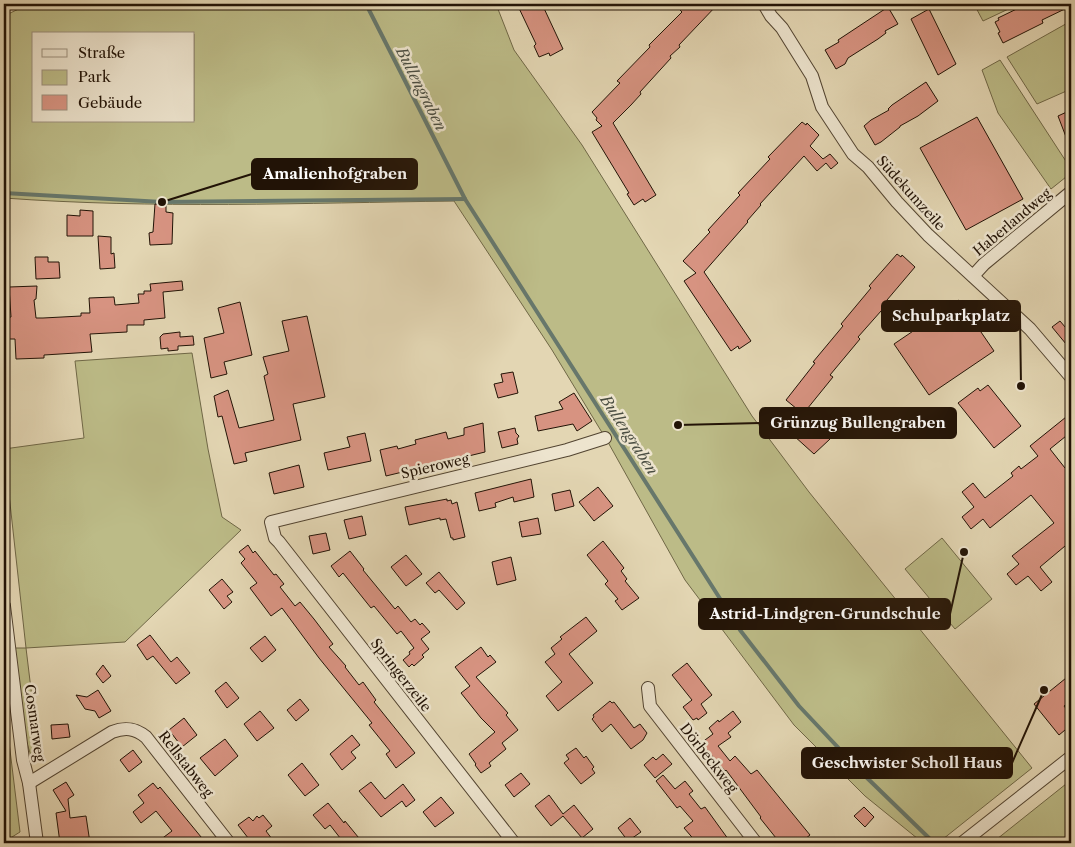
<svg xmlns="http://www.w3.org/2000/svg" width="1075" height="847" font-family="'Libre Caslon Text',serif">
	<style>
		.green { fill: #bcbb87; stroke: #6f6746; fill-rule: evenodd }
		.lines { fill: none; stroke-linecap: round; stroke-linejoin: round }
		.stream { stroke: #67776b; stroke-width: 4 }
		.building { fill: #d79381; stroke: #221306 }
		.minor-casing { stroke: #524431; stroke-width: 14 }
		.minor { stroke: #ede4ce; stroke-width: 12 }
		.labels { text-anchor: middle; stroke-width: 5; stroke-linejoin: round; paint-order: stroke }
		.street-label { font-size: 14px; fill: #221306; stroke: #ede4ce }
		.water-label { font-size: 15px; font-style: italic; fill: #4a4d41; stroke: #ede4ce }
		.leader { fill: none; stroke: #221306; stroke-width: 2 }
		.callout-dot { fill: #221306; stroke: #ede4ce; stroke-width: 2 }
		.callout { fill: #221306; stroke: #221306; stroke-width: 2 }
		.callout-label { font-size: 15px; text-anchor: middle; font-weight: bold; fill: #fff }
	</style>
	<rect width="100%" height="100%" fill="#e3d6b3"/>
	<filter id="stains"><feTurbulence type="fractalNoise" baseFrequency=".004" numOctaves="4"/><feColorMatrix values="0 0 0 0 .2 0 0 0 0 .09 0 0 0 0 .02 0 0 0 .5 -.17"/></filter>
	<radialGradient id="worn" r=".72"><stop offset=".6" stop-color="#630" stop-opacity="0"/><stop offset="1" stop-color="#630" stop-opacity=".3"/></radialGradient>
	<g class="green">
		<path d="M 29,4 L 496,4 L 514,50 L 582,145 L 752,416 L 809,492 L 1032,768 L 938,843 L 923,843 L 865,796 L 794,725 L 685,580 L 609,444 L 552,350 L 454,201 C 304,203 153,209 4,198 L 4,16 ZM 34,34 L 194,34 L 194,121 L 34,121 Z"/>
		<path d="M 974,4 L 1019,4 L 983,21 Z"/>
		<path d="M 1071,21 L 1071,89 L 1037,104 L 1007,57 Z"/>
		<path d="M 1000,60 L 1071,169 L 1071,173 L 1051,189 L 998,113 L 982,70 Z"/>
		<path d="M 192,353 L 208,449 L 222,517 L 241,530 L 125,642 L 26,648 L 39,755 L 32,759 L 26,740 L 13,648 L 26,648 L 4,449 L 84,438 L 75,361 Z"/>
		<path d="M 942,538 L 992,599 L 955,629 L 905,569 Z"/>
		<path d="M 4,701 L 20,832 L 4,842 Z"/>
		<path d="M 1071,780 L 1071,843 L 992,843 Z"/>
	</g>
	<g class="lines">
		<g class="stream">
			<path d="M 366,4 L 465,199 L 740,630 L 799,706 L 864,775 L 929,838"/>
			<path d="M 4,193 L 162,202 L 465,199"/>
		</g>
	</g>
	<g class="building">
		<path d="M 517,4 L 542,4 L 563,49 L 550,56 L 549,53 L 539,57 L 534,46 L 536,44 Z"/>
		<path d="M 686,4 L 718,4 L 679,45 L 680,47 L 670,56 L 671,58 L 640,92 L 641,94 L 631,105 L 613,123 L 656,195 L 645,202 L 643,199 L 634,205 L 627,194 L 629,193 L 592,132 L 602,126 L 596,120 L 597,118 L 592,112 L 620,83 L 617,81 L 650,47 L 649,45 L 682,12 L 680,10 Z"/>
		<path d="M 1027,4 L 1071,4 L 1071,6 L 1042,20 L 1043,23 L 1003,43 L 998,33 L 1000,32 L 995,22 L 999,20 L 998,18 Z"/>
		<path d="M 888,7 L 898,24 L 885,31 L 886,33 L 878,39 L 848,58 L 845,64 L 836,69 L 825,50 L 839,42 L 838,40 Z"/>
		<path d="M 929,9 L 956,64 L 938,75 L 911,19 Z"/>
		<path d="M 926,82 L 938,101 L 918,116 L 900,126 L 900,127 L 881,142 L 875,145 L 864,126 L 871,120 L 889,110 L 888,109 L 892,105 Z"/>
		<path d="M 1071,110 L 1071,150 L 1058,116 Z"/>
		<path d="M 977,117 L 1023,199 L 966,230 L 920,148 Z"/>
		<path d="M 802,122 L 806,125 L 807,123 L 819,135 L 810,146 L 823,159 L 830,154 L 838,163 L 831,169 L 826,163 L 817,171 L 804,156 L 760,204 L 761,205 L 747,221 L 748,222 L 704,272 L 751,341 L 739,349 L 738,346 L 731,351 L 684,281 L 696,273 L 683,261 L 710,232 L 708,230 L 740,195 L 738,193 L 770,159 L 768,157 Z"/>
		<path d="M 155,204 L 166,205 L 166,212 L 173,213 L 172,244 L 150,245 L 149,233 L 153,232 Z"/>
		<path d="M 80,210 L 93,211 L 93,236 L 67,236 L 67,215 L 80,216 Z"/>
		<path d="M 98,236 L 111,237 L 111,254 L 114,253 L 115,268 L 100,269 Z"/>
		<path d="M 897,254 L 901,257 L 902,255 L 915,267 L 887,300 L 889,302 L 858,337 L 860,339 L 830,375 L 833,377 L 803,414 L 830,439 L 814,454 L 783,426 L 797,409 L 786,400 L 815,363 L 813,362 L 843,326 L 841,324 L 871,288 L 869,286 Z"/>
		<path d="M 35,257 L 48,257 L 48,262 L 59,262 L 60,278 L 36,279 Z"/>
		<path d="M 182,281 L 183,290 L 163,292 L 165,318 L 144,320 L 144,325 L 127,325 L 127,332 L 90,334 L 92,352 L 44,355 L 44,358 L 16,359 L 15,339 L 4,339 L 4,318 L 11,317 L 9,287 L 37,286 L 36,299 L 34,300 L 36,318 L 43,318 L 81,316 L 81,313 L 90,313 L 89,298 L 114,297 L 115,305 L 139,303 L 138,294 L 144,294 L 144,291 L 151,291 L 150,284 Z"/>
		<path d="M 959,300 L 994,351 L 929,395 L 894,344 Z"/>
		<path d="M 240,302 L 252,355 L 224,362 L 227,374 L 211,378 L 204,338 L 224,333 L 218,308 Z"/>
		<path d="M 307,316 L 325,397 L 293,404 L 301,440 L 245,453 L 247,461 L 234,464 L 222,416 L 218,417 L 214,396 L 228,390 L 239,428 L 274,420 L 264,376 L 268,374 L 263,357 L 289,351 L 282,321 Z"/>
		<path d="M 1060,321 L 1071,334 L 1071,350 L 1052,327 Z"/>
		<path d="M 180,332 L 180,337 L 193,336 L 194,345 L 178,346 L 178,350 L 168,351 L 168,348 L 161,349 L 160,337 L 163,334 Z"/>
		<path d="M 513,372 L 518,393 L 498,398 L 494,384 L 503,382 L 501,374 Z"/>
		<path d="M 988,385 L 1021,426 L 994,448 L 958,403 L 978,388 L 980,391 Z"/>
		<path d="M 574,393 L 592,421 L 577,431 L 573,424 L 538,431 L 535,416 L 563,409 L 559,402 Z"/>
		<path d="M 1071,413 L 1071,432 L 1050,449 L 1065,468 L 1071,462 L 1071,541 L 1040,567 L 1052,582 L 1041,591 L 1028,576 L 1016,585 L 1007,574 L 1019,564 L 1012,556 L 1054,523 L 1031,495 L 990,528 L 983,519 L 971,529 L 962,517 L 974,507 L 962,492 L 973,483 L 985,498 L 1013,476 L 1011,473 L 1019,466 L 1021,469 L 1038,456 L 1030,446 Z"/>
		<path d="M 483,423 L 485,452 L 386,476 L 380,450 L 397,446 L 398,449 L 416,444 L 415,440 L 446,432 L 448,439 L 464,435 L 464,428 Z"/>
		<path d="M 515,428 L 516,433 L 519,436 L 517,439 L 518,444 L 502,448 L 498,432 Z"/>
		<path d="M 365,433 L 371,461 L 328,470 L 324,453 L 350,447 L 347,437 Z"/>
		<path d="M 299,465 L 304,487 L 274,494 L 269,473 Z"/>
		<path d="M 531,479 L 534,497 L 514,502 L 513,497 L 495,503 L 496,507 L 479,511 L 475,493 Z"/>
		<path d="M 598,487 L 613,506 L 594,521 L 579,502 Z"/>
		<path d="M 570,490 L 574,506 L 555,511 L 552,494 Z"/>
		<path d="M 447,499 L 447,501 L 451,500 L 452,504 L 457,502 L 465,537 L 453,540 L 453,538 L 451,538 L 446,519 L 440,520 L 440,518 L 409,525 L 405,507 Z"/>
		<path d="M 362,516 L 366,535 L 349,539 L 344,520 Z"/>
		<path d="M 538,518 L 541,534 L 522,537 L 519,522 Z"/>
		<path d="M 326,533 L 330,550 L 313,554 L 309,536 Z"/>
		<path d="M 603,541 L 624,568 L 621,571 L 627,579 L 625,581 L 639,598 L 622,610 L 615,601 L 618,599 L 605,584 L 608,581 L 587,555 Z"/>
		<path d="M 248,545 L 253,553 L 255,551 L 274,575 L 276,574 L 284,584 L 280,587 L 295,606 L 300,602 L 314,619 L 333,644 L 329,647 L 346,666 L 345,667 L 359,685 L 363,682 L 376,700 L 374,702 L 415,753 L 396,768 L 386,754 L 390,751 L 369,725 L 372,723 L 319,658 L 282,608 L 271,616 L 250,588 L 257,583 L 241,563 L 245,559 L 239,552 Z"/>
		<path d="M 350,551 L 364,569 L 363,570 L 395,609 L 398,606 L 411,622 L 415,619 L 420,625 L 422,623 L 430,632 L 421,639 L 429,649 L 422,655 L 424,657 L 414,666 L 412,664 L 409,667 L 403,660 L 410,654 L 409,652 L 414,648 L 401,631 L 397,634 L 374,606 L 371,608 L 343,573 L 339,577 L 331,566 Z"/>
		<path d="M 406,555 L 422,574 L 406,586 L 391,567 Z"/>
		<path d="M 511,557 L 516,580 L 497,585 L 492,562 Z"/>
		<path d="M 439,572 L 465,603 L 457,610 L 439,590 L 435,593 L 426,583 Z"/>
		<path d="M 222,579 L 233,592 L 227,596 L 232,602 L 224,609 L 209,590 Z"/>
		<path d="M 586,617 L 597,631 L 569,654 L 593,683 L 558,711 L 546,696 L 562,682 L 545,662 L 555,654 L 551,648 L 562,639 L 560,637 Z"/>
		<path d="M 150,635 L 171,662 L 177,657 L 190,673 L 176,684 L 153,656 L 147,660 L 137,645 Z"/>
		<path d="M 265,636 L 276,650 L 262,662 L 250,648 Z"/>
		<path d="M 481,647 L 488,657 L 490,655 L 496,662 L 476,677 L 508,713 L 506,715 L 518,730 L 502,743 L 506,749 L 489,763 L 491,766 L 481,773 L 475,765 L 476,764 L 469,754 L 495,732 L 481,718 L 461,693 L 470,686 L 455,667 Z"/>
		<path d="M 687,663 L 712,695 L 701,704 L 707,713 L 698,720 L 697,718 L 693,720 L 683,707 L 692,700 L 672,675 Z"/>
		<path d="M 103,665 L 111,676 L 103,683 L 96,674 Z"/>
		<path d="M 1071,674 L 1071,700 L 1064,706 L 1071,715 L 1071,725 L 1059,735 L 1034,704 Z"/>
		<path d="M 226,682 L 239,698 L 227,708 L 215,691 Z"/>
		<path d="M 98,690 L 111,711 L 99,718 L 95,711 L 85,709 L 76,695 L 87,697 Z"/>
		<path d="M 300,699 L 309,710 L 296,721 L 287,710 Z"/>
		<path d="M 610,701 L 612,703 L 614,702 L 634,728 L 640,724 L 647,733 L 643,740 L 631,749 L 611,724 L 602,732 L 592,719 L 594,717 L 593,715 Z"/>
		<path d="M 260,711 L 274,728 L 257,741 L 244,724 Z"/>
		<path d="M 733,711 L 741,722 L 728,733 L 731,737 L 718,746 L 730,761 L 735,756 L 751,774 L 757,770 L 810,835 L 800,843 L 780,843 L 760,818 L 761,817 L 726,770 L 725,771 L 701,743 L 713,734 L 709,728 L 718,720 L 719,722 Z"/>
		<path d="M 184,718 L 197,735 L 182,747 L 169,730 Z"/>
		<path d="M 68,724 L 70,737 L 52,739 L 51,725 Z"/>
		<path d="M 352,735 L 360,745 L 351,752 L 356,758 L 342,770 L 330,754 Z"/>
		<path d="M 225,739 L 238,756 L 215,776 L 200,758 Z"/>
		<path d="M 576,748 L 584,758 L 586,756 L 594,767 L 592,769 L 595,773 L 581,784 L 564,763 L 569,759 L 566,755 Z"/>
		<path d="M 133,750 L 142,762 L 129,772 L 120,760 Z"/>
		<path d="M 663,754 L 672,764 L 655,778 L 644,765 L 653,757 L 656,760 Z"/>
		<path d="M 302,763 L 319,785 L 305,796 L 288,775 Z"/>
		<path d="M 521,773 L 530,784 L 514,797 L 505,785 Z"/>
		<path d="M 663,775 L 675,789 L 685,781 L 693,791 L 689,794 L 701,809 L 705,807 L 731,843 L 697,843 L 684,828 L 693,821 L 680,806 L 677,808 L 656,781 Z"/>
		<path d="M 66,782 L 74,795 L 68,799 L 70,818 L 86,816 L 90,843 L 60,843 L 56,813 L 66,811 L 53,790 Z"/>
		<path d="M 371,782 L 385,799 L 403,784 L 415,800 L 406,807 L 402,801 L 381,817 L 359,791 Z"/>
		<path d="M 153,783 L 158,789 L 160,787 L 206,843 L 156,843 L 172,831 L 156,811 L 141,823 L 133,812 L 144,803 L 138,795 Z"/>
		<path d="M 549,795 L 563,814 L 574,805 L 593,829 L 582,838 L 563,816 L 551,826 L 535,806 Z"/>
		<path d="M 441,797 L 454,813 L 435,827 L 423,812 Z"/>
		<path d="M 328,803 L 344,823 L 345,821 L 363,843 L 344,843 L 330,825 L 325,829 L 313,815 Z"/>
		<path d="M 864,807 L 874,817 L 865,827 L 854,816 Z"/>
		<path d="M 263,815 L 272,826 L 266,831 L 275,843 L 252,843 L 238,825 L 249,817 L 253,821 L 257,816 L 259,818 Z"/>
		<path d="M 630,818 L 641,832 L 628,841 L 618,828 Z"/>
	</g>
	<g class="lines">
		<defs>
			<g id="minor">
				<path d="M 764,4 L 771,16 L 782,28 L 812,76 L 822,107 L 853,154 L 868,167 L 897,202 L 928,235 L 1030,329 L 1071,377"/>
				<path d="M 973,276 L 984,264 L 1071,192"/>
				<path d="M 4,606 L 23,760 L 29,783 L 37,843"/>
				<path d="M 648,688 L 650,706 L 756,843"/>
				<path d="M 29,783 L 112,732 C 125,727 135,728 146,737 L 229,843"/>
				<path d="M 514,843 L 279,542 L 275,538 L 271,522 L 567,450 L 605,438"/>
				<path d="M 962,843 L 1071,757"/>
			</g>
		</defs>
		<use href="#minor" class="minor-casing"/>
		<use href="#minor" class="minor"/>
	</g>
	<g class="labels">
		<g class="street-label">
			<text transform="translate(911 193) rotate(48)" y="5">Südekumzeile</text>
			<text transform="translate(1012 222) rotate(-40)" y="5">Haberlandweg</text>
			<text transform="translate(435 466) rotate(-13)" y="5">Spieroweg</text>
			<text transform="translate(401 675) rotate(52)" y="5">Springerzeile</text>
			<text transform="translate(35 723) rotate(82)" y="5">Cosmarweg</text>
			<text transform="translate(709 758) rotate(52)" y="5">Dörbeckweg</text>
			<text transform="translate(186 764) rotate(52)" y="5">Rellstabweg</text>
		</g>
		<g class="water-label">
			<text transform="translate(421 89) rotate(63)" y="5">Bullengraben</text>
			<text transform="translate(629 435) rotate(57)" y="5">Bullengraben</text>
		</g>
	</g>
	<path class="leader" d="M162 202L252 174M1021 386L1020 316M678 425L760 423M964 552L950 614M1044 690L1012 763"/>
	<g class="callout-dot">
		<circle cx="162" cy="202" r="5"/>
		<circle cx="1021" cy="386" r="5"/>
		<circle cx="678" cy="425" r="5"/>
		<circle cx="964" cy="552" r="5"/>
		<circle cx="1044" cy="690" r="5"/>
	</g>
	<g class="callout">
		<rect x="252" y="159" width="165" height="30" rx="5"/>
		<rect x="882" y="301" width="138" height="30" rx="5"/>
		<rect x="760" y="408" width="196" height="30" rx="5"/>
		<rect x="699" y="599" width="251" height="30" rx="5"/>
		<rect x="802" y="748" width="210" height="30" rx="5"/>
	</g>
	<g class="callout-label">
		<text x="335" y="179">Amalienhofgraben</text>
		<text x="951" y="321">Schulparkplatz</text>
		<text x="858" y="428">Grünzug Bullengraben</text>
		<text x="825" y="619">Astrid-Lindgren-Grundschule</text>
		<text x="907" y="768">Geschwister Scholl Haus</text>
	</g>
	<rect width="1075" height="847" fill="none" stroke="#e3d6b3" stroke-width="20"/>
	<rect x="5" y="5" width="1065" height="837" fill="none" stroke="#221306" stroke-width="2.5"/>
	<rect x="10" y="10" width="1055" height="827" fill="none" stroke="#221306"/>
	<rect x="32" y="32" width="162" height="90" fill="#ede4ce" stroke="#9c907e"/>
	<rect x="42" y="49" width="25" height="8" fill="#ede4ce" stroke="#9c907e"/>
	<text x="78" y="58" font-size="15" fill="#221306">Straße</text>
	<rect x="42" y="70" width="25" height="15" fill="#bcbb87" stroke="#9c907e"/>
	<text x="78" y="82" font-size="15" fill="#221306">Park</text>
	<rect x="42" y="95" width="25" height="15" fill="#d79381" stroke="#9c907e"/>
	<text x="78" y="108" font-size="15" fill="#221306">Gebäude</text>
	<rect width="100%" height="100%" filter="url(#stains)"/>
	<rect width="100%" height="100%" fill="url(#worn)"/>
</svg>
